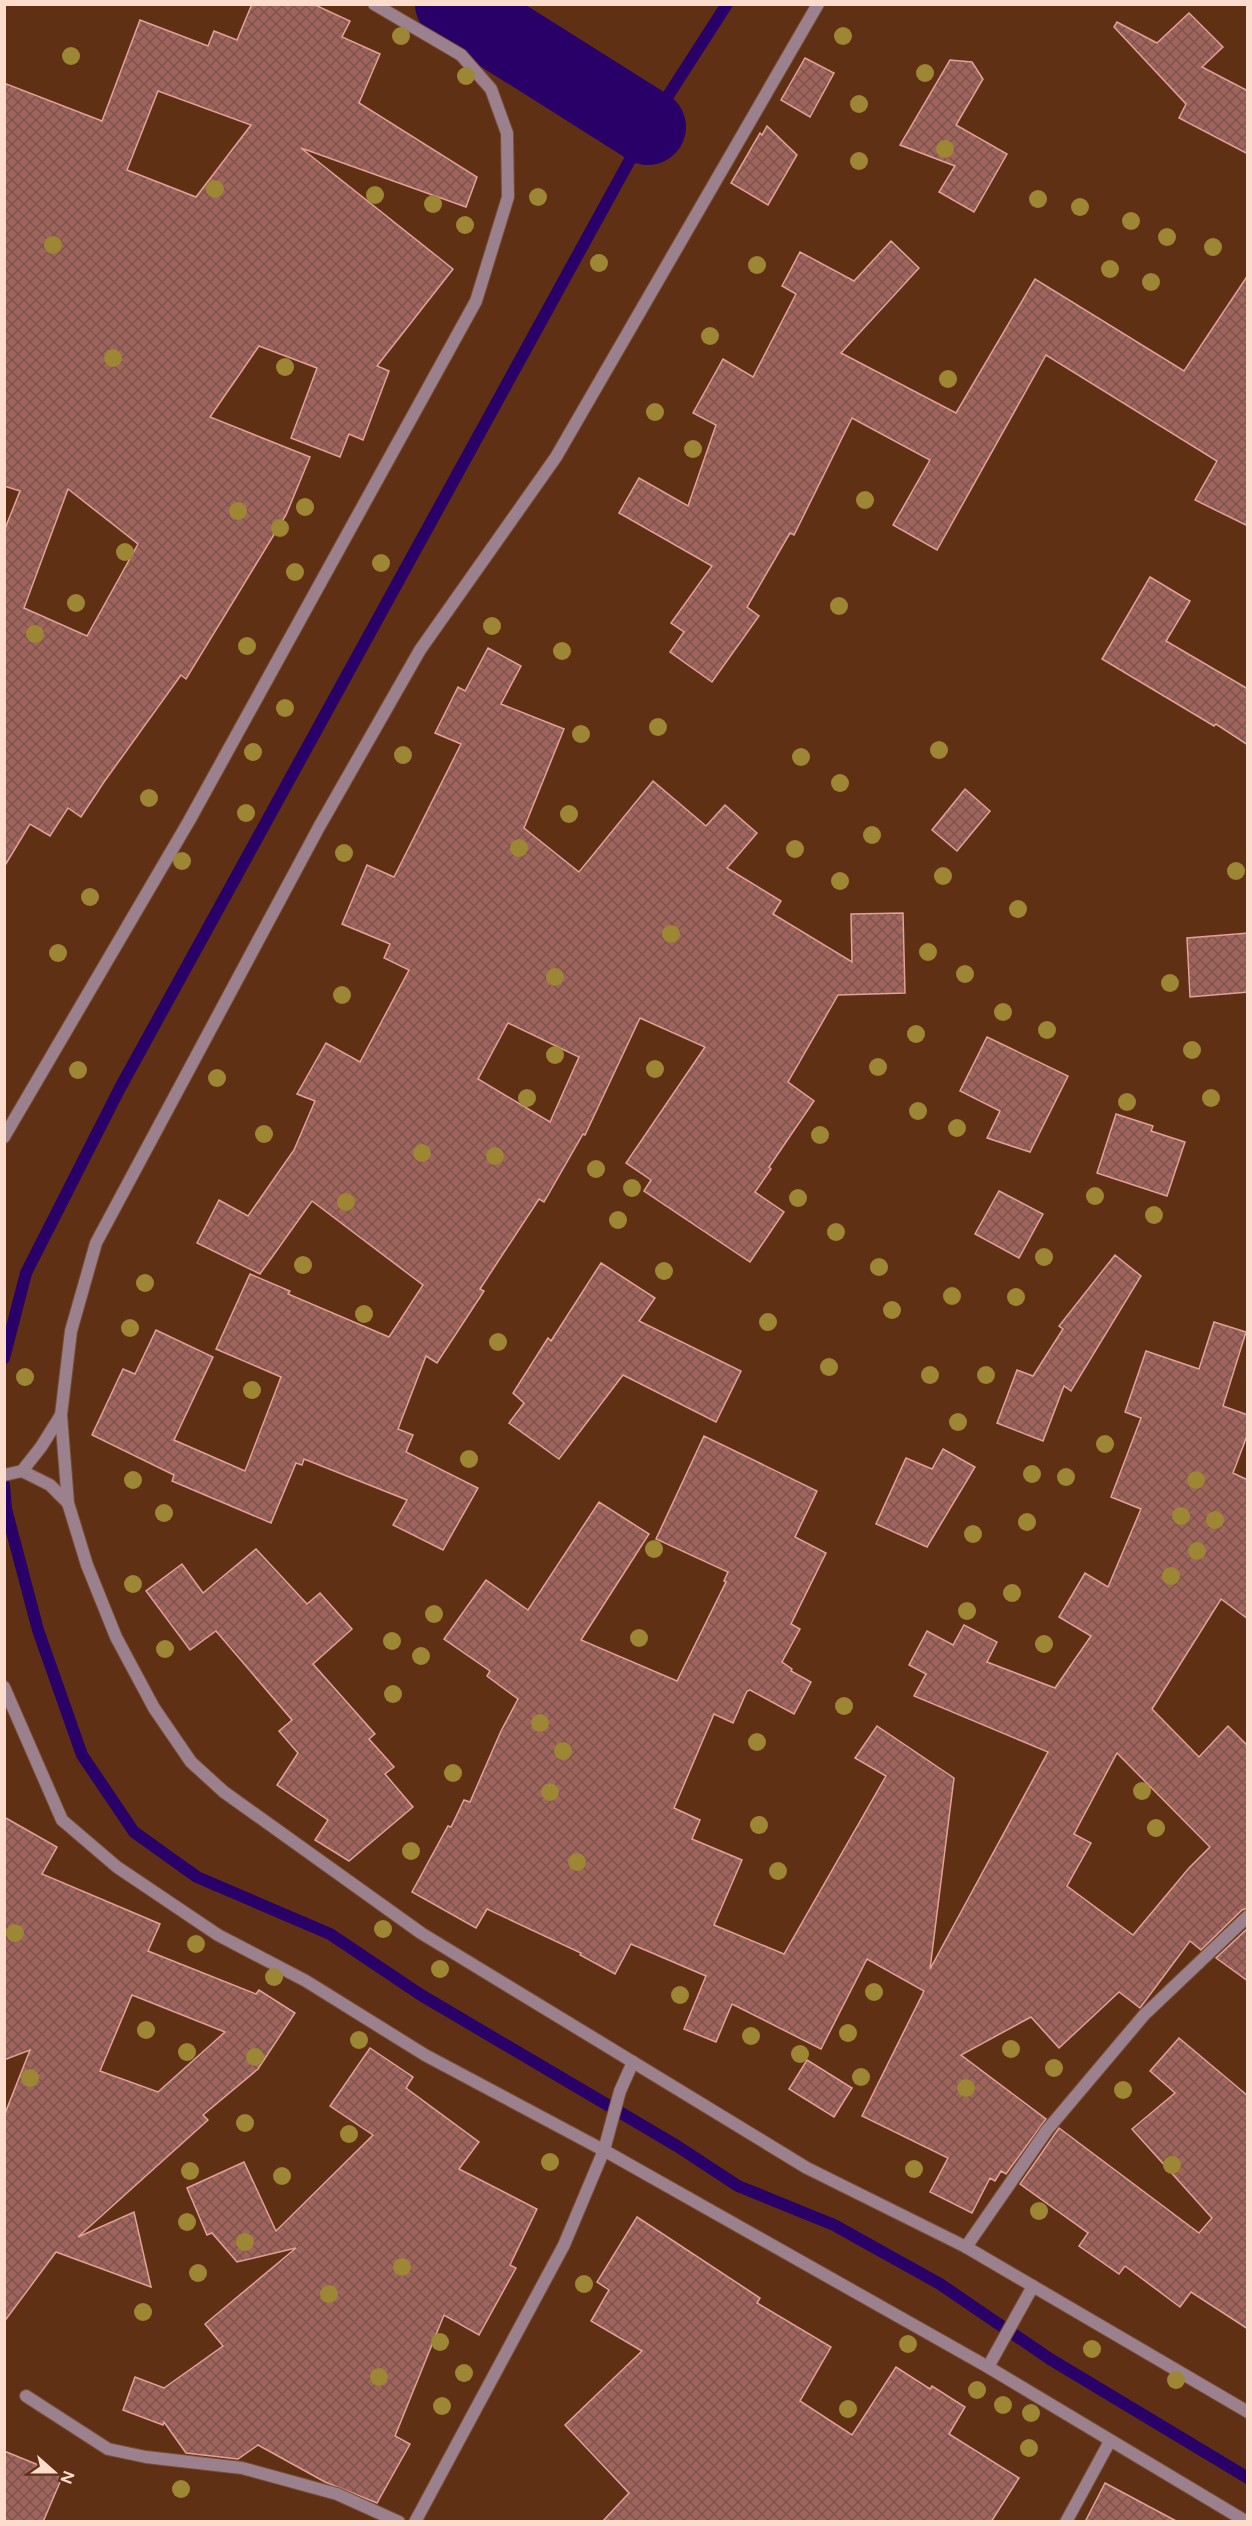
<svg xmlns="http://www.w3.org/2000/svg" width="1252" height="2526" font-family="Figtree,sans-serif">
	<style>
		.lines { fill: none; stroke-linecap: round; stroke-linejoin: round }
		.stream { stroke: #280068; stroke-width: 12 }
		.river { stroke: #280068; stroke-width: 76 }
		.building { fill: url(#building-cross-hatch); stroke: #e3a198; stroke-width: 1.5; fill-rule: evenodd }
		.street-casing { stroke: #794c32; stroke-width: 14 }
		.street { stroke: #9b818d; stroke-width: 12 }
		.tree { fill: #9d8634 }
	</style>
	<defs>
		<pattern id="building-cross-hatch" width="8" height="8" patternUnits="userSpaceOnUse" patternTransform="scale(1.5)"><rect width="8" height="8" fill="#a0645c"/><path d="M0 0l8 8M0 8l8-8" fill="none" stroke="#7a554e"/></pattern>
	</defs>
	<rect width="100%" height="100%" fill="#603015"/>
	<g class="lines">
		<g class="stream">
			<path d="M 4,1358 L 26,1273 L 120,1088 L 648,127 L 727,4"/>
			<path d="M 4,1485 L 6,1509 L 38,1630 L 82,1755 L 134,1832 L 197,1877 L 330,1934 L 421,1995 L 677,2146 L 738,2186 L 834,2225 L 940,2284 L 1050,2359 L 1248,2478"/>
		</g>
		<path class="river" d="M 453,4 L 648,127"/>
	</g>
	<g class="building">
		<path d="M 252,4 L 313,4 L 350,21 L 342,37 L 380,54 L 359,103 L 477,177 L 466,207 L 301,148 L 453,269 L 377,366 L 389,371 L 363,440 L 349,434 L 340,457 L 291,438 L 317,368 L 259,346 L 210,417 L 310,457 L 286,515 L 186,679 L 181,675 L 104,782 L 81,817 L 68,808 L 50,836 L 30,824 L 4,867 L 4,531 L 20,491 L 4,486 L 4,83 L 102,121 L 140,20 L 208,46 L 214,31 L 237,40 ZM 158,91 L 251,125 L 196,197 L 127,170 ZM 68,489 L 138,544 L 87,636 L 24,608 Z"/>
		<path d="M 1189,13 L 1223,47 L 1202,67 L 1248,91 L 1248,154 L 1179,118 L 1186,104 L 1114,27 L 1117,22 L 1157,43 Z"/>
		<path d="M 805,58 L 834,73 L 810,117 L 781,100 Z"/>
		<path d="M 950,60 L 972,62 L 983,79 L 956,125 L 1007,154 L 974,212 L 939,192 L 955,166 L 900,145 Z"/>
		<path d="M 767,126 L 797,155 L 768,205 L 731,183 L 760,133 L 762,135 Z"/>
		<path d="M 891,241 L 919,268 L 841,353 L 956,413 L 1035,279 L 1184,371 L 1248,275 L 1248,526 L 1195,500 L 1217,461 L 1046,355 L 937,550 L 893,525 L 930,460 L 852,418 L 794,535 L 790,533 L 747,607 L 759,616 L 712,682 L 670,652 L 684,632 L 671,623 L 712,566 L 619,513 L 639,478 L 688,506 L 716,425 L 693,413 L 723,359 L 753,377 L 796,294 L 782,286 L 800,252 L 854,281 Z"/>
		<path d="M 1150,577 L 1190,601 L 1166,641 L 1248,689 L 1248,745 L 1216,724 L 1214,726 L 1102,659 Z"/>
		<path d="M 488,648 L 521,666 L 501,704 L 564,729 L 524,828 L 579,872 L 653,781 L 706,826 L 725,805 L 757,833 L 727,868 L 781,901 L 773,914 L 852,962 L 851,914 L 903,913 L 905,993 L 838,995 L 788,1082 L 814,1101 L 769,1167 L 771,1169 L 755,1192 L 784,1212 L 750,1262 L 644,1191 L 651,1180 L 626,1163 L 705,1047 L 640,1018 L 585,1135 L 583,1134 L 544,1202 L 539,1199 L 480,1289 L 484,1291 L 437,1363 L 426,1356 L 398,1429 L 413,1435 L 406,1452 L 478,1488 L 443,1550 L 393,1525 L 407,1500 L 304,1459 L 302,1465 L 296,1463 L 271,1523 L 172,1481 L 174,1475 L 92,1435 L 123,1369 L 135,1374 L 156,1330 L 213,1357 L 174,1440 L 245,1471 L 281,1377 L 216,1349 L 250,1274 L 290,1291 L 288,1294 L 389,1337 L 423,1285 L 312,1201 L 260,1274 L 197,1243 L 219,1200 L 248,1216 L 294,1150 L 315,1101 L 297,1094 L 326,1043 L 360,1062 L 409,970 L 384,958 L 390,944 L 342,924 L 367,865 L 394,877 L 461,744 L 435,733 L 458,687 L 465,691 ZM 508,1023 L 579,1057 L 550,1122 L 478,1079 Z"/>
		<path d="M 965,789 L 990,811 L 957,851 L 932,830 Z"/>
		<path d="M 1248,933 L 1248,992 L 1190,997 L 1187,938 Z"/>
		<path d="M 987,1037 L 1068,1076 L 1030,1152 L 987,1138 L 1000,1111 L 960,1091 Z"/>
		<path d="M 1116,1114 L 1153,1126 L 1151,1131 L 1185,1142 L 1167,1196 L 1097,1173 Z"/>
		<path d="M 999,1191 L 1043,1214 L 1019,1258 L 975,1234 Z"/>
		<path d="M 1115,1255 L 1141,1276 L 1071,1391 L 1064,1386 L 1043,1441 L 997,1423 L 1017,1370 L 1033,1376 L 1063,1329 L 1059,1326 Z"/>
		<path d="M 601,1263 L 655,1298 L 639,1321 L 741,1371 L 716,1422 L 623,1375 L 559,1459 L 509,1423 L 524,1403 L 513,1393 L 548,1338 L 551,1341 Z"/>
		<path d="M 1214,1322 L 1246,1332 L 1223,1406 L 1248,1415 L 1248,1433 L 1233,1473 L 1248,1480 L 1248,1619 L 1221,1599 L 1152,1709 L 1199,1757 L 1228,1726 L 1248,1746 L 1248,1908 L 1242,1910 L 1201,1950 L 1190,1941 L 1140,2008 L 1119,1992 L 1059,2048 L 1031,2017 L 961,2055 L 1046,2119 L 1006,2174 L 1001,2171 L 995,2181 L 990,2178 L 972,2213 L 930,2192 L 948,2158 L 862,2116 L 924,1991 L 867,1959 L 821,2049 L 732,2004 L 716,2042 L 684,2029 L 706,1976 L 631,1944 L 615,1974 L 580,1955 L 581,1953 L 487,1909 L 476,1928 L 412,1892 L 448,1826 L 451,1827 L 464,1800 L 470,1802 L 501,1731 L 518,1699 L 487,1676 L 490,1671 L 444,1639 L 486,1580 L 528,1610 L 599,1502 L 649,1534 L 581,1640 L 677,1681 L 726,1582 L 724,1581 L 728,1572 L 656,1539 L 704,1436 L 817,1491 L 795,1537 L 826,1553 L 791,1624 L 800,1629 L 782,1662 L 792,1669 L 791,1671 L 811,1682 L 794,1714 L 750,1690 L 747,1691 L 733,1723 L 714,1714 L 674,1808 L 700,1820 L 692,1839 L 742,1860 L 714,1925 L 784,1954 L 886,1776 L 855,1758 L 877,1726 L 954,1778 L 930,1969 L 1048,1752 L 914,1696 L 926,1674 L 909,1665 L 927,1631 L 953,1645 L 964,1625 L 997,1642 L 987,1662 L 1055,1688 L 1091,1636 L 1059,1617 L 1085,1573 L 1108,1587 L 1141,1509 L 1111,1497 L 1141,1418 L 1125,1412 L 1146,1351 L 1199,1369 ZM 1117,1753 L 1210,1847 L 1189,1868 L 1133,1935 L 1067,1886 L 1091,1843 L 1074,1834 Z"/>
		<path d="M 943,1449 L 975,1467 L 927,1547 L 876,1524 L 906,1458 L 932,1469 Z"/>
		<path d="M 256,1549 L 307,1604 L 320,1593 L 352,1629 L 313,1664 L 375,1734 L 369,1739 L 394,1767 L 385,1774 L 413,1807 L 349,1861 L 315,1840 L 328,1820 L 277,1785 L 298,1753 L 279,1731 L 292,1720 L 216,1631 L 190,1650 L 146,1591 L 182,1564 L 203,1593 Z"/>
		<path d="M 4,1817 L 57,1847 L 42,1874 L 160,1924 L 148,1951 L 256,1994 L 259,1990 L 295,2013 L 258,2069 L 203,2115 L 208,2120 L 78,2237 L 134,2212 L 151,2287 L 56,2252 L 4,2322 L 4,2116 L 30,2050 L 4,2060 ZM 132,1995 L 225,2032 L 158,2092 L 100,2071 Z"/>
		<path d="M 1248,1928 L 1248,1981 L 1216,1958 Z"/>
		<path d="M 1179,2038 L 1248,2096 L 1248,2329 L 1191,2292 L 1180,2307 L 1125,2266 L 1119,2274 L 1079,2246 L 1088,2233 L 1020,2184 L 1059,2128 L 1199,2233 L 1212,2218 L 1132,2129 L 1175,2093 L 1150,2071 Z"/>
		<path d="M 370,2048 L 413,2077 L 406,2088 L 479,2142 L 459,2169 L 537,2209 L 510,2265 L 516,2268 L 479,2335 L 444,2315 L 395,2436 L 410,2444 L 377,2503 L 325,2482 L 258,2445 L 238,2459 L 186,2453 L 164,2422 L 163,2425 L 123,2410 L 135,2377 L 164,2388 L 223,2346 L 205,2324 L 296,2248 L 237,2262 L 212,2233 L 207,2235 L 187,2188 L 244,2162 L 276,2231 L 373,2135 L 330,2106 Z"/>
		<path d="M 807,2060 L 852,2088 L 834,2117 L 789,2089 Z"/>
		<path d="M 637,2217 L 760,2298 L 757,2303 L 831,2347 L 800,2401 L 852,2435 L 896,2367 L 930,2389 L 932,2386 L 965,2407 L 949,2434 L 1019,2478 L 991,2522 L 602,2522 L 629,2493 L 565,2425 L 642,2351 L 591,2321 L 609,2290 L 597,2282 Z"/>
		<path d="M 4,2451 L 63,2475 L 43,2522 L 4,2522 Z"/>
		<path d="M 1105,2483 L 1178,2522 L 1085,2522 Z"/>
	</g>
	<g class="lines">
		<defs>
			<g id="street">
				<path d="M 818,4 L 556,457 L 420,650 L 319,827 L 96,1243 L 71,1331 L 61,1415 L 68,1503 L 87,1565 L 116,1637 L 154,1708 L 191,1762 L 224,1792 L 421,1933 L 807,2168 L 966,2247 L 1248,2412"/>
				<path d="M 4,1137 L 189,821 L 476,301 L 508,197 L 507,133 L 491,89 L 461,55 L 374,4"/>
				<path d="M 22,1471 L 50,1485 L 68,1503"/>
				<path d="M 4,1475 L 22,1471 L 41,1447 L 61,1415"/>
				<path d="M 4,1687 L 62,1820 L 117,1867 L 218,1935 L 306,1981 L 425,2055 L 607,2152 L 988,2367 L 1247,2522"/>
				<path d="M 966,2247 L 1047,2130 L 1144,2015 L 1248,1916"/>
				<path d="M 988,2367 L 1033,2286"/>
				<path d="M 26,2396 L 108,2449 L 146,2457 L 242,2468 L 337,2494 L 399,2522"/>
				<path d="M 415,2522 L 564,2245 L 604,2150 L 620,2091 L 633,2062"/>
				<path d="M 1066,2522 L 1110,2441"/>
			</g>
		</defs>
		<use href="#street" class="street-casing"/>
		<use href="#street" class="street"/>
	</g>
	<g class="tree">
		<circle cx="401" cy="36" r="9"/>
		<circle cx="843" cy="36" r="9"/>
		<circle cx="71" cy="56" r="9"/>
		<circle cx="925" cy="73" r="9"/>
		<circle cx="466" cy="76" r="9"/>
		<circle cx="859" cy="104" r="9"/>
		<circle cx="945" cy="149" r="9"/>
		<circle cx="859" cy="161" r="9"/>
		<circle cx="215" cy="189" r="9"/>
		<circle cx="375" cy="195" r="9"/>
		<circle cx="538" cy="197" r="9"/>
		<circle cx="1038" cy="199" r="9"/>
		<circle cx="433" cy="204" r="9"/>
		<circle cx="1080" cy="207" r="9"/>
		<circle cx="1131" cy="221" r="9"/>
		<circle cx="465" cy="225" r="9"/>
		<circle cx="1167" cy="237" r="9"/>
		<circle cx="53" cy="245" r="9"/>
		<circle cx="1213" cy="247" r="9"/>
		<circle cx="599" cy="263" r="9"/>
		<circle cx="757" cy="265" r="9"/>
		<circle cx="1110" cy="269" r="9"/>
		<circle cx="1151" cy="282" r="9"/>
		<circle cx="710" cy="336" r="9"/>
		<circle cx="113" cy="358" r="9"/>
		<circle cx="285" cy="367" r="9"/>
		<circle cx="948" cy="379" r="9"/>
		<circle cx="655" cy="412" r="9"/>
		<circle cx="693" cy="449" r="9"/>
		<circle cx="865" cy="500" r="9"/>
		<circle cx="305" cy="507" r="9"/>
		<circle cx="238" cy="511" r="9"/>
		<circle cx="280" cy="528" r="9"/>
		<circle cx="125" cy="552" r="9"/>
		<circle cx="381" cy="563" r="9"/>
		<circle cx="295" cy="572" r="9"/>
		<circle cx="76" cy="603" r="9"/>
		<circle cx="839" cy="606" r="9"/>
		<circle cx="492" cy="626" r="9"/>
		<circle cx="35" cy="634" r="9"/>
		<circle cx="247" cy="646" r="9"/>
		<circle cx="562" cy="651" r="9"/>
		<circle cx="285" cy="708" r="9"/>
		<circle cx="658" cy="727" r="9"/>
		<circle cx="581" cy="734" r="9"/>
		<circle cx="939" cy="750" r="9"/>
		<circle cx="253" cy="752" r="9"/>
		<circle cx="403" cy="755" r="9"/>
		<circle cx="801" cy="757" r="9"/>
		<circle cx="840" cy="783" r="9"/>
		<circle cx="149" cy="798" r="9"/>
		<circle cx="246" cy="813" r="9"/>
		<circle cx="569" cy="814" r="9"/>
		<circle cx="872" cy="835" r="9"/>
		<circle cx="519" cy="848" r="9"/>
		<circle cx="795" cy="849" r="9"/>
		<circle cx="344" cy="853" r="9"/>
		<circle cx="182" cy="861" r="9"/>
		<circle cx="1236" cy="871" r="9"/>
		<circle cx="943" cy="876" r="9"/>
		<circle cx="840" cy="881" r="9"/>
		<circle cx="90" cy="897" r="9"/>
		<circle cx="1018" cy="909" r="9"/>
		<circle cx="671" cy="934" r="9"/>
		<circle cx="928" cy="952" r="9"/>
		<circle cx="58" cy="953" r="9"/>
		<circle cx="965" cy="974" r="9"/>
		<circle cx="555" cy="977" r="9"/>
		<circle cx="1170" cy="983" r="9"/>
		<circle cx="342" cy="995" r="9"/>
		<circle cx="1003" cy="1012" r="9"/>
		<circle cx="1047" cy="1030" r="9"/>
		<circle cx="916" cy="1034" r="9"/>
		<circle cx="1192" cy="1050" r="9"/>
		<circle cx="555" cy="1055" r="9"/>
		<circle cx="878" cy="1067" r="9"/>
		<circle cx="655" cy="1069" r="9"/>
		<circle cx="78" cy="1070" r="9"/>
		<circle cx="217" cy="1078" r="9"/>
		<circle cx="527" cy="1098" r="9"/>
		<circle cx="1211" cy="1098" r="9"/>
		<circle cx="1127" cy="1102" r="9"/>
		<circle cx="918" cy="1111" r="9"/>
		<circle cx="957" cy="1128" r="9"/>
		<circle cx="264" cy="1134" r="9"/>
		<circle cx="820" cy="1135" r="9"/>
		<circle cx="422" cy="1153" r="9"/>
		<circle cx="495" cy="1156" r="9"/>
		<circle cx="596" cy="1169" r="9"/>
		<circle cx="632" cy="1188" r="9"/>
		<circle cx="1095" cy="1196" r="9"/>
		<circle cx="798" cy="1198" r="9"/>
		<circle cx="346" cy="1202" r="9"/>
		<circle cx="1154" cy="1215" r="9"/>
		<circle cx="618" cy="1220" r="9"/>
		<circle cx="836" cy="1232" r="9"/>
		<circle cx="1044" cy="1257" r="9"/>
		<circle cx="303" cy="1265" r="9"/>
		<circle cx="879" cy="1267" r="9"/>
		<circle cx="664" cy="1271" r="9"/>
		<circle cx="145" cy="1283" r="9"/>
		<circle cx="952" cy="1296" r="9"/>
		<circle cx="1016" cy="1297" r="9"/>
		<circle cx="892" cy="1310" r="9"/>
		<circle cx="364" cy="1314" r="9"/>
		<circle cx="768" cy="1322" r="9"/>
		<circle cx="130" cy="1328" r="9"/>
		<circle cx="498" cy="1342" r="9"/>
		<circle cx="829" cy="1367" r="9"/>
		<circle cx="930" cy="1375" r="9"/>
		<circle cx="986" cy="1375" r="9"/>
		<circle cx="25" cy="1377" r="9"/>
		<circle cx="252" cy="1390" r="9"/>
		<circle cx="958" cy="1422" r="9"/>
		<circle cx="1105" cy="1444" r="9"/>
		<circle cx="469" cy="1459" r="9"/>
		<circle cx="1032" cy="1474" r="9"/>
		<circle cx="1066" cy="1477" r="9"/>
		<circle cx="133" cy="1480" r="9"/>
		<circle cx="1196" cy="1480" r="9"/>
		<circle cx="164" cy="1513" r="9"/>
		<circle cx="1181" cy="1516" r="9"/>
		<circle cx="1215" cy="1520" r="9"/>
		<circle cx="1027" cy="1522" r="9"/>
		<circle cx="973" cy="1534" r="9"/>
		<circle cx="654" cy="1549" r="9"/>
		<circle cx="1197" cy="1551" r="9"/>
		<circle cx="1171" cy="1576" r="9"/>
		<circle cx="133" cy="1584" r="9"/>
		<circle cx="1012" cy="1593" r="9"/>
		<circle cx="967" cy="1611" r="9"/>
		<circle cx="434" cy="1614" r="9"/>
		<circle cx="639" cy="1638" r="9"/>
		<circle cx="392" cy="1641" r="9"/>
		<circle cx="1044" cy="1644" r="9"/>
		<circle cx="165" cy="1649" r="9"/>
		<circle cx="421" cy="1656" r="9"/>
		<circle cx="393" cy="1694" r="9"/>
		<circle cx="844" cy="1706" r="9"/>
		<circle cx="540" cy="1723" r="9"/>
		<circle cx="757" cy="1742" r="9"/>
		<circle cx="563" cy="1751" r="9"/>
		<circle cx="453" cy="1773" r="9"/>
		<circle cx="1142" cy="1791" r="9"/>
		<circle cx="550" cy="1792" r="9"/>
		<circle cx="759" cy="1825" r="9"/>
		<circle cx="1156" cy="1828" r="9"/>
		<circle cx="411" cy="1851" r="9"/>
		<circle cx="577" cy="1862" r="9"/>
		<circle cx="778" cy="1871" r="9"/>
		<circle cx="383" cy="1929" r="9"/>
		<circle cx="15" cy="1933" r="9"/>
		<circle cx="196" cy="1944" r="9"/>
		<circle cx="440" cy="1969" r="9"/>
		<circle cx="274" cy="1977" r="9"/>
		<circle cx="874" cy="1992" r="9"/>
		<circle cx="680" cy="1995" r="9"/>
		<circle cx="146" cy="2030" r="9"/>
		<circle cx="848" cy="2033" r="9"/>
		<circle cx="751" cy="2036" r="9"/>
		<circle cx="359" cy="2040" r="9"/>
		<circle cx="1011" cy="2049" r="9"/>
		<circle cx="187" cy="2052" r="9"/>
		<circle cx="800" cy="2054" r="9"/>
		<circle cx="255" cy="2057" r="9"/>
		<circle cx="1054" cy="2068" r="9"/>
		<circle cx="861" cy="2077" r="9"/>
		<circle cx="30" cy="2078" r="9"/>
		<circle cx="966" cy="2088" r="9"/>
		<circle cx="1123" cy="2090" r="9"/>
		<circle cx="245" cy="2123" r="9"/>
		<circle cx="349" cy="2134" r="9"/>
		<circle cx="550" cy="2162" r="9"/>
		<circle cx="1172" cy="2165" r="9"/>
		<circle cx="914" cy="2169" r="9"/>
		<circle cx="190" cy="2171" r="9"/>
		<circle cx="282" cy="2176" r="9"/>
		<circle cx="1039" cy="2211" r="9"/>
		<circle cx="187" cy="2222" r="9"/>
		<circle cx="245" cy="2242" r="9"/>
		<circle cx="402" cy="2267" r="9"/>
		<circle cx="198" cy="2273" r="9"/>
		<circle cx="584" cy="2284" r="9"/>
		<circle cx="329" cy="2294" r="9"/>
		<circle cx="143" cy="2312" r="9"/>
		<circle cx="440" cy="2342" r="9"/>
		<circle cx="908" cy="2344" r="9"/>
		<circle cx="1092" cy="2349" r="9"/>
		<circle cx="464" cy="2373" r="9"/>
		<circle cx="379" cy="2377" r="9"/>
		<circle cx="1176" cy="2380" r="9"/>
		<circle cx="977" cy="2390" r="9"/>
		<circle cx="1003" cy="2405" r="9"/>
		<circle cx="442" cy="2406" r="9"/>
		<circle cx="848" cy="2409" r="9"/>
		<circle cx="1031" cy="2413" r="9"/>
		<circle cx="1029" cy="2448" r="9"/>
		<circle cx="181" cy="2489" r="9"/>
	</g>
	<rect width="1252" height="2526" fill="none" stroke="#fbdccd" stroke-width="12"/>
	<g transform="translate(54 2472) rotate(111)" stroke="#603015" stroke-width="4.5" paint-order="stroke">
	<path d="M0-4.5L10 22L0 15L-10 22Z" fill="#fbdccd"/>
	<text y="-9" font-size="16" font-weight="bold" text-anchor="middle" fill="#fbdccd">N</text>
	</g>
</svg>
